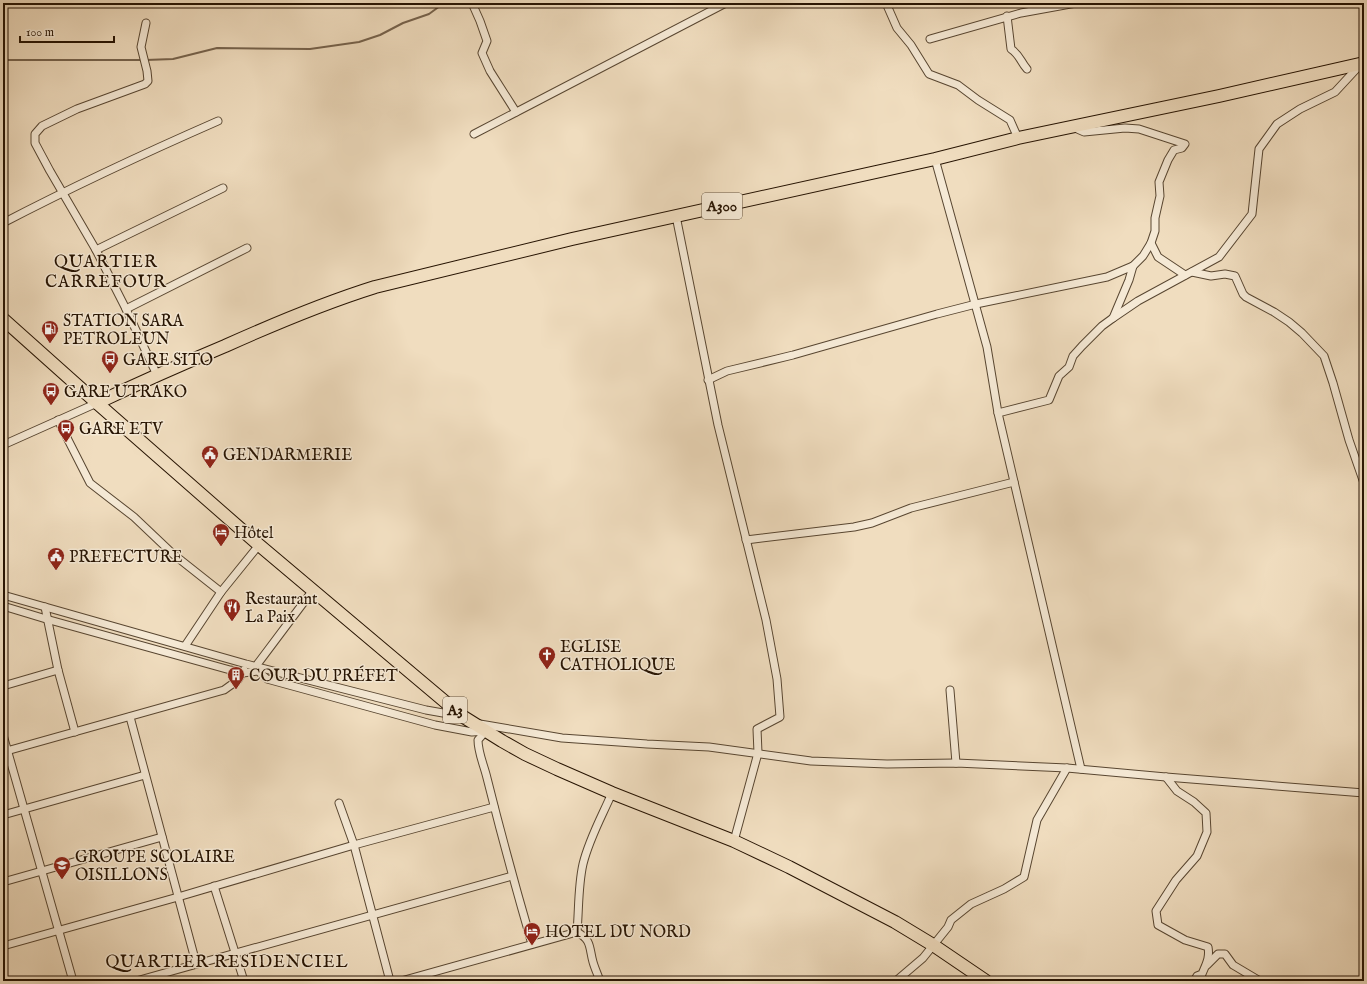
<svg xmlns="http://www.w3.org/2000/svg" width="1367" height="984" font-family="'IM FELL English',serif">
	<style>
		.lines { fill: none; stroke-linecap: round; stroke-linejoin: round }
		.stream { stroke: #76634d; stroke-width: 2 }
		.minor-casing { stroke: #584631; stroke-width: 9 }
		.trunk-casing { stroke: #261302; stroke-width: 14 }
		.minor { stroke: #f5e9d5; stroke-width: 7 }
		.trunk { stroke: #f0ddbf; stroke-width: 12 }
		.labels { text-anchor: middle; stroke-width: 3; stroke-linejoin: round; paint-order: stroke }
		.shield { fill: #f5e9d5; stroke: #645341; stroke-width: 1 }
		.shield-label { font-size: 15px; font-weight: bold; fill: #261302 }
		.poi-label { font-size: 16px; fill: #261302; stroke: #f5e9d5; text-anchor: start }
		.neighbourhood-label { font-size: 17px; letter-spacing: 1px; fill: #261302; stroke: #f5e9d5 }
	</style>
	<rect width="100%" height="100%" fill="#f0ddbf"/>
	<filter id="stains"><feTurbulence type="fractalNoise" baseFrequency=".005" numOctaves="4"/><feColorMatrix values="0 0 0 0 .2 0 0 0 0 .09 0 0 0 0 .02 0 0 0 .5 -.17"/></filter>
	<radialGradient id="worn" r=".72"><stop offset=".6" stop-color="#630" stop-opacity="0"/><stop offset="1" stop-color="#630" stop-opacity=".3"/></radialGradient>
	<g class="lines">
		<g class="stream">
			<path d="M 3,60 L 142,60"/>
			<path d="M 146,60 L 173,59 L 217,48 L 310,49 L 359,42 L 380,35 L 403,23 L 429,14 L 444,3"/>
		</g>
		<defs>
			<g id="minor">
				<path d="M 472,3 L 480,21 L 487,41 L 482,53 L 490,71 L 516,112"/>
				<path d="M 886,3 L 897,28 L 911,45 L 929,74 L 958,85 L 978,100 L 1010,120 L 1018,138"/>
				<path d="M 1007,16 L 1011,49 C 1020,55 1020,61 1027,69"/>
				<path d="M 146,23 L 141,47 L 147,71 L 148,81 L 145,84 L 77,109 L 42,126 L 35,134 L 35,143 L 50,171 L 96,250 L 126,309 L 157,375"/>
				<path d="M 930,39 L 1021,13 L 1076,3"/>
				<path d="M 474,134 L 726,3"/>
				<path d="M 935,159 L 987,347 L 998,413 L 1081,769"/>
				<path d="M 676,216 L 718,425 L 766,620 L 777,679 L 780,717 L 757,729 L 758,753 L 734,841"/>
				<path d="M 3,223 C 74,186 145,153 218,121"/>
				<path d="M 1151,243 L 1158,257 L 1185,275"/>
				<path d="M 96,250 L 223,188"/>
				<path d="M 1192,272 L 1211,276 L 1225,274 L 1235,276 L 1243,294 L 1246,297 L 1274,312 L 1289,322 L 1302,333 L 1324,356 L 1333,383 L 1349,440 L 1364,483"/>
				<path d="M 126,309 L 247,248"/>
				<path d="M 1113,318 L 1138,301 L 1219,257 L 1252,214 L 1259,149 L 1277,124 L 1300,109 L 1335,92 L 1360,65"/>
				<path d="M 708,380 L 727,371 L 793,355 L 937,314 L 976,304 L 1107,277 L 1133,266"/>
				<path d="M 998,413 L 1049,400 L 1059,376 L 1069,367 L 1073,356 L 1082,346 L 1102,326 L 1113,318 L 1129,280 L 1133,266 L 1143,256 L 1151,243 L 1155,231 L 1155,218 L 1160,196 L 1159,182 L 1168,160 L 1174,150 L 1182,148 L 1185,144 L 1139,129 L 1125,128 L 1084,132 L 1075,128"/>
				<path d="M 58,420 L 90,483 L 134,517 L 173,554 L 221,592"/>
				<path d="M 3,445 L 97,403"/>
				<path d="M 746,540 L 854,527 L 872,523 L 911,508 L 1014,482"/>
				<path d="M 3,595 L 246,664 L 426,710 L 460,716"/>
				<path d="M 3,606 L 46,619 L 230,670 L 243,673 L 258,671 L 267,679 L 435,725 L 472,732 L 486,731"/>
				<path d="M 45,607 L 58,670 L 75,732"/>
				<path d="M 185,646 L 221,592 L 259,545"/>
				<path d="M 256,666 L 313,590"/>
				<path d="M 3,686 L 58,670"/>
				<path d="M 950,690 L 956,763"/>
				<path d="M 130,717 L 196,963"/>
				<path d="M 480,724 L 562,738 L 647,744 L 709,747 L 811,761 L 887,764 L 956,763 L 1067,768 L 1166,777 L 1364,793"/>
				<path d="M 486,731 L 478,740 C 478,753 484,765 487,778 C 501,834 516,889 532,944"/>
				<path d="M 3,735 L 73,981"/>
				<path d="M 3,752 L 224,690 L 238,680 L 244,670"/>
				<path d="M 1166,777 L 1177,791 L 1194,802 L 1206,813 L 1207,832 L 1197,856 L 1176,880 L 1156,911 L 1158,925 L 1185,940 L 1208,947 C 1210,958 1206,964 1202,974 L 1197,976 L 1194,981"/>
				<path d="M 339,803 L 354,845 L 390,981"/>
				<path d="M 3,815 L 145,775"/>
				<path d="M 3,882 L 162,837"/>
				<path d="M 214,886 L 244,981"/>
				<path d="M 577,932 C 579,909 578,886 583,864 C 589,839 602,816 612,793"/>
				<path d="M 3,946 L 178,897 L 354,845 L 494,807"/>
				<path d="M 1207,965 L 1218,954 L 1225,954 L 1233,965 L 1260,981"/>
				<path d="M 136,981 L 512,876"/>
				<path d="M 401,981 L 577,932 C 592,940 589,948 593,962 C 595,969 598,975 600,981"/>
				<path d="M 896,981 L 923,958 L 948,927 L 951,920 L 971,904 L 1004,889 L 1024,877 L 1037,820 L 1067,768"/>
			</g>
			<g id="trunk">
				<path d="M 3,319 L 97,403 L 259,545 L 462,716 L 502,741 L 525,754 L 557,769 L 612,793 L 734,841 L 789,867 L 895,922 L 933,945 L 986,981"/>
				<path d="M 97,403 C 139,383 182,364 225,346 C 274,324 324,303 375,287 L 572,239 L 935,159 L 1018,138 L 1219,96 L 1364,63"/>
			</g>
		</defs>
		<use href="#minor" class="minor-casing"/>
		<use href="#trunk" class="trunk-casing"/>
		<use href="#minor" class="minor"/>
		<use href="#trunk" class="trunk"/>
	</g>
	<defs>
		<symbol id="fuel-pin" viewBox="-11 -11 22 30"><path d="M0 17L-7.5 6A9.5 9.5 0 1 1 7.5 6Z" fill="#8f2418" stroke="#f5e9d5"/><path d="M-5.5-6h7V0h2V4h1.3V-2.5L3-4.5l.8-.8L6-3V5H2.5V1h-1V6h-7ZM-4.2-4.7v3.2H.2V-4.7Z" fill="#fff"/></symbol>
		<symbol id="bus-pin" viewBox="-11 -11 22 30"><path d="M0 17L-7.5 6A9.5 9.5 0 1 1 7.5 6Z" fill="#8f2418" stroke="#f5e9d5"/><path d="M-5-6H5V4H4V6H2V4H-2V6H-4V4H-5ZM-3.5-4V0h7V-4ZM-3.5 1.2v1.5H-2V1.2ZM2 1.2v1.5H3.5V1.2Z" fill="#fff"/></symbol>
		<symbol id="civic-pin" viewBox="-11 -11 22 30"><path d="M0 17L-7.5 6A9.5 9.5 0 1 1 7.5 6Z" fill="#8f2418" stroke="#f5e9d5"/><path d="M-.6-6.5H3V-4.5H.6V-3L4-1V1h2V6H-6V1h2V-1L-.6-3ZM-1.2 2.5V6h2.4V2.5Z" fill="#fff"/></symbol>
		<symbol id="hotel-pin" viewBox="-11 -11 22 30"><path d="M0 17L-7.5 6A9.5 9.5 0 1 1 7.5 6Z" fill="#8f2418" stroke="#f5e9d5"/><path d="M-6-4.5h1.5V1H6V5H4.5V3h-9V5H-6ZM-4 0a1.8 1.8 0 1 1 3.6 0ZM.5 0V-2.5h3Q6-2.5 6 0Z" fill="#fff"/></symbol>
		<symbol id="restaurant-pin" viewBox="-11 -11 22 30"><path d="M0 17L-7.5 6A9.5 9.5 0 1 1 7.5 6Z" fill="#8f2418" stroke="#f5e9d5"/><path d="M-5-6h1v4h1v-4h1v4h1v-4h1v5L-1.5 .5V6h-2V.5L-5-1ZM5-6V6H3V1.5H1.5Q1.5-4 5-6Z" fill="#fff"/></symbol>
		<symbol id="church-pin" viewBox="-11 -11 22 30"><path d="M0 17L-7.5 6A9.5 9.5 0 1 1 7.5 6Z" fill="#8f2418" stroke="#f5e9d5"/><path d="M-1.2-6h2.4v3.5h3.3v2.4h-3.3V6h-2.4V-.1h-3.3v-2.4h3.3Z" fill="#fff"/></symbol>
		<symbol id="building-pin" viewBox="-11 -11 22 30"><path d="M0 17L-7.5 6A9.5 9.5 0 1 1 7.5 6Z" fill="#8f2418" stroke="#f5e9d5"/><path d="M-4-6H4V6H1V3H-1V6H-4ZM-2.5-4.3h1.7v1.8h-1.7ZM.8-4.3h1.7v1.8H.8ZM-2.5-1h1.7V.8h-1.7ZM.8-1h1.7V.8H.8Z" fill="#fff"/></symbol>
		<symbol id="school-pin" viewBox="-11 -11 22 30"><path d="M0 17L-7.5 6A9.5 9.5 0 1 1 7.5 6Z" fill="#8f2418" stroke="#f5e9d5"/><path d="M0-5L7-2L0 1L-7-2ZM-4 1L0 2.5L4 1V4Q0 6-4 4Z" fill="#fff"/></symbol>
	</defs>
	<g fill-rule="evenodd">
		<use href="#fuel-pin" x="40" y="319" width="20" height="27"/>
		<use href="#bus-pin" x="100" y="349" width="20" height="27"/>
		<use href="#bus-pin" x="41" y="381" width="20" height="27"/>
		<use href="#bus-pin" x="56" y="418" width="20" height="27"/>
		<use href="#civic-pin" x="200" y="444" width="20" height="27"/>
		<use href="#hotel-pin" x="211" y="522" width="20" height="27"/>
		<use href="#civic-pin" x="46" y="546" width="20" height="27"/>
		<use href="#restaurant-pin" x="222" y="597" width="20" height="27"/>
		<use href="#church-pin" x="537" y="645" width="20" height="27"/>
		<use href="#building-pin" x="226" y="665" width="20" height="27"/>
		<use href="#school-pin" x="52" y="855" width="20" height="27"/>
		<use href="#hotel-pin" x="522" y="921" width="20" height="27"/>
	</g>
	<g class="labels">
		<g class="shield">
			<rect x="702" y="193" width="40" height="26" rx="3"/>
			<rect x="443" y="697" width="24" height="26" rx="3"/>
		</g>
		<g class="shield-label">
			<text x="722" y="211">A300</text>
			<text x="455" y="715">A3</text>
		</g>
		<g class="poi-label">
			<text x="63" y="326">STATION SARA<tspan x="63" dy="18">PETROLEUN</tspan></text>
			<text x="123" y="365">GARE SITO</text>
			<text x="64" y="397">GARE UTRAKO</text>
			<text x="79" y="434">GARE ETV</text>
			<text x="223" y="460">GENDARMERIE</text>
			<text x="234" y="538">Hôtel</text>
			<text x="69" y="562">PREFECTURE</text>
			<text x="245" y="604">Restaurant<tspan x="245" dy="18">La Paix</tspan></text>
			<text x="560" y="652">EGLISE<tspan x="560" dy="18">CATHOLIQUE</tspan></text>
			<text x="249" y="681">COUR DU PRÉFET</text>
			<text x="75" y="862">GROUPE SCOLAIRE<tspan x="75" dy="18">OISILLONS</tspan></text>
			<text x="545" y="937">HOTEL DU NORD</text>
		</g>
		<g class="neighbourhood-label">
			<text x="106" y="267">QUARTIER<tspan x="106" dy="20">CARREFOUR</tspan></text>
			<text x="227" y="967">QUARTIER RESIDENCIEL</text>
		</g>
	</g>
	<rect width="1367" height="984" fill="none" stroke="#f0ddbf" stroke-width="16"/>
	<rect x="4" y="4" width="1359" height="976" fill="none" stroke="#261302" stroke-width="2"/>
	<rect x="8" y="8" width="1351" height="968" fill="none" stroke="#261302"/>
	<path d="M20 36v6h94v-6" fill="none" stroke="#261302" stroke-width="2"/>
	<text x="26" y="36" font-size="12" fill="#261302" stroke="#f5e9d5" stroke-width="3" paint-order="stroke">100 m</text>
	<rect width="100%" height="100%" filter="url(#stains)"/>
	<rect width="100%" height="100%" fill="url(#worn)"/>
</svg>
